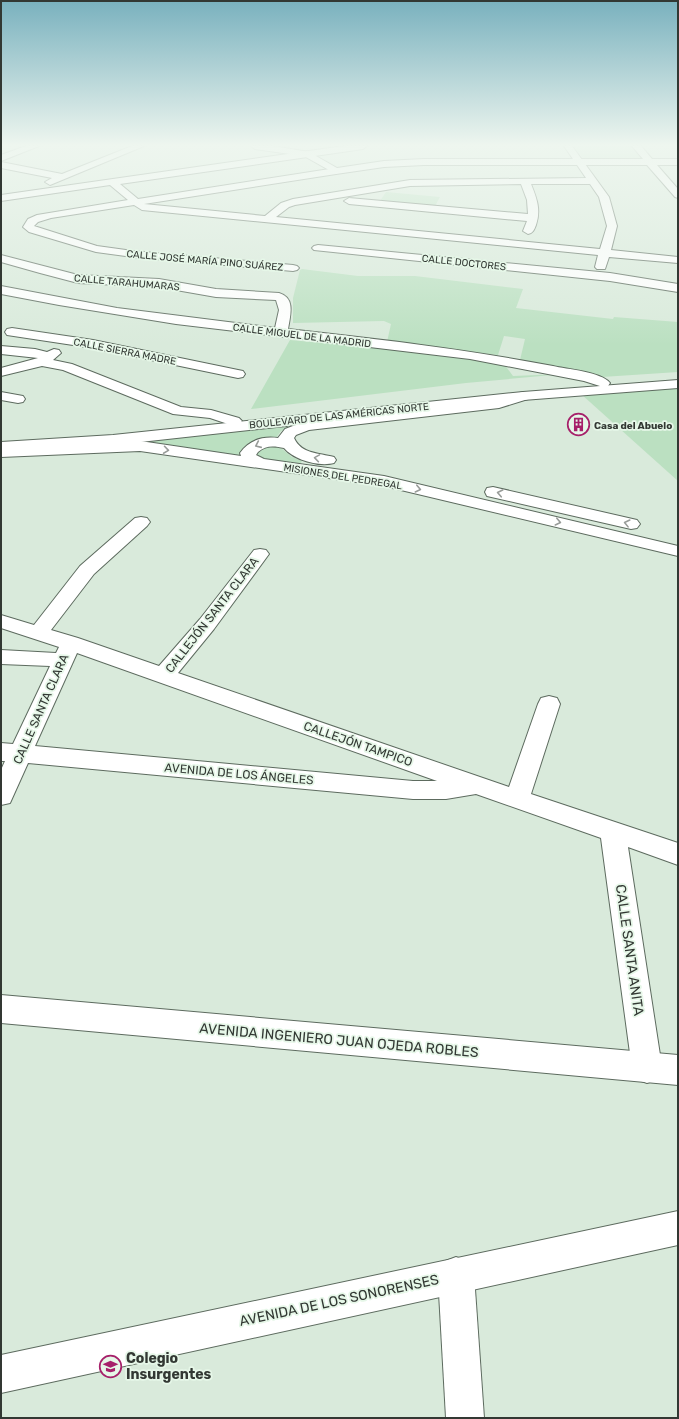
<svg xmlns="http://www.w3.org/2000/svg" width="679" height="1419" font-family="Rubik,sans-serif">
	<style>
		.green { fill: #bbe0c1 }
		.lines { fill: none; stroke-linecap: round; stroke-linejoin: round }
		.minor-casing { stroke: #5d6b5f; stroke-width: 2 }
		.tertiary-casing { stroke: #5d6b5f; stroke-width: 2 }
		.secondary-casing { stroke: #5d6b5f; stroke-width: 2 }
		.primary-casing { stroke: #5d6b5f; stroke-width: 2 }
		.minor { fill: #fff; fill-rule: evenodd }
		.tertiary { fill: #fff; fill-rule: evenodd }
		.secondary { fill: #fff; fill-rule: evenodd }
		.primary { fill: #fff; fill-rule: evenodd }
		.oneway { stroke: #989c99 }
		.labels { text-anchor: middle; stroke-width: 3.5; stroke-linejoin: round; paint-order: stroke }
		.far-street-label { font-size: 10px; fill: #323833; stroke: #e6f7e8 }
		.far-poi-label { font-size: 10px; font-weight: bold; fill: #323833; stroke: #e6f7e8; text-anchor: start }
		.street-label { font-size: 12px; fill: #323833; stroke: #e6f7e8 }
		.near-street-label { font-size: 14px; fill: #323833; stroke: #e6f7e8 }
		.near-poi-label { font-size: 14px; font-weight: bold; fill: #323833; stroke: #e6f7e8; text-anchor: start }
	</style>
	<rect width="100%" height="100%" fill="#d9eadb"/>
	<g class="green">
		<path d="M 574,146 L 631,146 L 644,161 L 585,161 Z"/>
		<path d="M 386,192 L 440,197 L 435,206 L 380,201 Z"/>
		<path d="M 302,269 L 358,276 L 415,276 L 523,289 L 516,308 L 613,319 L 614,317 L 678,322 L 678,372 L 602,377 L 588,373 L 520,360 L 525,339 L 504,336 L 498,355 L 387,342 L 391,324 L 384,321 L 293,323 L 293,298 L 300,270 Z"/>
		<path d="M 290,340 L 368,347 L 504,364 L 513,376 L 563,374 L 466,383 L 251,409 Z"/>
		<path d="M 678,388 L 678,481 L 581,394 Z"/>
		<path d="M 300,423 L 281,431 L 275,439 C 262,440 242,440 239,456 L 135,441 Z"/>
		<path d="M 262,446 L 275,446 L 281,448 L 292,457 L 302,461 L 300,464 C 289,463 261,463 255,454 Z"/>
	</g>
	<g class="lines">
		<defs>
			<g id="minor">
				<path d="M 26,146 L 39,146 L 1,161 L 1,155 Z"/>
				<path d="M 132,146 L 144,146 L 50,185 L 45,182 L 52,178 L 1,168 L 1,162 L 62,174 Z"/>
				<path d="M 344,146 L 367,146 L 363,149 L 120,184 L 138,199 L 336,168 L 341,171 L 336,174 L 144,204 L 265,216 L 281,203 L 293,199 L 410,180 L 586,178 L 564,146 L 572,146 L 609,197 L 617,226 L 611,250 L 678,257 L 678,263 L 609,257 L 605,269 L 597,269 L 595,267 L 598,255 L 142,210 L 134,205 L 51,218 L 38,222 L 34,226 L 97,246 L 133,251 L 293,265 L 297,266 L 299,268 L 297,270 L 293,271 L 133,257 L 96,252 L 29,232 L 23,227 L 28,219 L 37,215 L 128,200 L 110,185 L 1,201 L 1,195 ZM 521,184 L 527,200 L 528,214 L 349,198 L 344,201 L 349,204 L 527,221 L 523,231 L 528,234 C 533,233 534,230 536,225 C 541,210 537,199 531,184 L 590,184 L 599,197 L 607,226 L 600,249 L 276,217 L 289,207 L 295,205 L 410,186 Z"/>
				<path d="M 318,245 L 610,273 L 678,284 L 678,292 L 610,281 L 314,250 L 312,248 L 314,246 Z"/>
				<path d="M 1,255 L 78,275 L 159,279 L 216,289 L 279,293 C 296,298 290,316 288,329 C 377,339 465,349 553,366 C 566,369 602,372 610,383 L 608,386 L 603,387 L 584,381 L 470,359 L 176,324 L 59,305 L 1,294 L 1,286 L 117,308 L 275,328 L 279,310 L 276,300 L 216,297 L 159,287 L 78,283 L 40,273 L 1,262 Z"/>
				<path d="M 12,328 L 93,340 L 238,370 L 243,371 L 245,374 L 243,377 L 238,378 L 93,348 L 7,335 L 5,332 L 7,329 Z"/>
				<path d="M 1,346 L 35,349 L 47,352 L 54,349 L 59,350 L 61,353 L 53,360 L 72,364 L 181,407 L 211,410 L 239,418 L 242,421 L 239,424 L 234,426 L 210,418 L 173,414 L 63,370 L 42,366 L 1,376 L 1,368 L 38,358 L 1,354 Z"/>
				<path d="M 1,392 L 23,396 L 25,399 L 23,402 L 18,403 L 1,400 Z"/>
				<path d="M 141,517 L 147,518 L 150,522 L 147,526 L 94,574 L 51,630 L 78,638 L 159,666 L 200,619 L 254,550 L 260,549 L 266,550 L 269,554 L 214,629 L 178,673 L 509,787 L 538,704 L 541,698 L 549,696 L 557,698 L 560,704 L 531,794 L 678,843 L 678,865 L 628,847 L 662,1068 L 658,1079 L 647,1083 L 636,1079 L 632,1068 L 601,838 L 476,794 L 446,799 L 413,799 L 28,763 L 10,803 L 1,805 L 1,770 L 5,761 L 1,761 L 1,743 L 13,744 L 50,666 L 1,664 L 1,650 L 56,653 L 59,647 L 1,628 L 1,615 L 34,625 L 80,566 L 135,518 ZM 77,653 L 437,781 L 413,781 L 35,746 Z"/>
				<path d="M 456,1257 L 469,1262 L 474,1275 L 484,1418 L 446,1418 L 438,1275 L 443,1262 Z"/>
			</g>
			<g id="tertiary">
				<path d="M 251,146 L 273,146 L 309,152 L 337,168 L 384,161 L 424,159 L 643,159 L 632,146 L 641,146 L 652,159 L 678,159 L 678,165 L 657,165 L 678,189 L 678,198 L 675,197 L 647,165 L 424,165 L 384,167 L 336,174 L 304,156 L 255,149 Z"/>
				<path d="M 523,392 L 528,393 L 530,396 L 528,399 L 499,408 L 309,430 L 296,435 L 294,438 C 301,454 319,453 334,457 L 336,460 L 334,463 C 319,467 294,460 284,448 C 274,446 266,445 258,452 L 256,455 L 264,459 L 384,476 L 678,546 L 678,556 L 384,486 L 140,451 L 1,457 L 1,447 L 140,441 L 241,456 L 240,453 C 249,440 263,436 278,438 L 285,429 L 306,421 L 497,400 Z"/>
				<path d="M 493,487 L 637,520 L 640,524 L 637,528 L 631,529 L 487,496 L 485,492 L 487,488 Z"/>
				<path d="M 678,1211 L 678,1245 L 1,1393 L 1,1355 Z"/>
			</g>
			<path id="secondary" d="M 1,995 L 678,1055 L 678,1085 L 1,1023 Z"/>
			<path id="primary" d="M 678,380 L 678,388 L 523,400 L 113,445 L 1,452 L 1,442 L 113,435 L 523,392 Z"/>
		</defs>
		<use href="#minor" class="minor-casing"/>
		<use href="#tertiary" class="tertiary-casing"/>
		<use href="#secondary" class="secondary-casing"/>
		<use href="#primary" class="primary-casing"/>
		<use href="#minor" class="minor"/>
		<use href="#tertiary" class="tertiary"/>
		<use href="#secondary" class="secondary"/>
		<use href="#primary" class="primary"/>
	</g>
	<defs><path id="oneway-chevron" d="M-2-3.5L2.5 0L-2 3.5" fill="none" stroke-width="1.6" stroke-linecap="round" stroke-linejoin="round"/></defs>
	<g class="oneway">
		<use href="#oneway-chevron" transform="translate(258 445) rotate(156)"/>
		<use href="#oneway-chevron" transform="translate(166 450) rotate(8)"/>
		<use href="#oneway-chevron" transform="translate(317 458) rotate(-171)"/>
		<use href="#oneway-chevron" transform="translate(418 489) rotate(13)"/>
		<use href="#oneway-chevron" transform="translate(500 493) rotate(-168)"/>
		<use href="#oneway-chevron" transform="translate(558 522) rotate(13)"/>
		<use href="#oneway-chevron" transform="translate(627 523) rotate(-166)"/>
	</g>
	<linearGradient id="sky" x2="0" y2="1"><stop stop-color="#79b1be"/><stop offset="0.42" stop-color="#eef6ef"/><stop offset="1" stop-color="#eef6ef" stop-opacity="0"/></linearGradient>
	<rect width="679" height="345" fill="url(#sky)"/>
	<defs>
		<symbol id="building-ring" viewBox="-11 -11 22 22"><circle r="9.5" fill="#e6f7e8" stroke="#a6206a" stroke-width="1.5"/><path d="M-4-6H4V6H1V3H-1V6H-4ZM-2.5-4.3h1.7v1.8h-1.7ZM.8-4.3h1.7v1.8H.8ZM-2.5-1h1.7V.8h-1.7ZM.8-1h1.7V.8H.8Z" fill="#a6206a"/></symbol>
		<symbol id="school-ring" viewBox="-11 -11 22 22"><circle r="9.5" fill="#e6f7e8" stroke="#a6206a" stroke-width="1.5"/><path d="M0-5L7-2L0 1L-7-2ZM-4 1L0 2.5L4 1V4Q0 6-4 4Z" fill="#a6206a"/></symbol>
	</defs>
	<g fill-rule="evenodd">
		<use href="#building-ring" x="566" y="412" width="25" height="25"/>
		<use href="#school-ring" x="98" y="1354" width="25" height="25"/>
	</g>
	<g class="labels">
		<g class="far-street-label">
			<text transform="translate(205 260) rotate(5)" y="4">CALLE JOSÉ MARÍA PINO SUÁREZ</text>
			<text transform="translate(464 262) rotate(6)" y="4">CALLE DOCTORES</text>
			<text transform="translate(127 282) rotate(5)" y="4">CALLE TARAHUMARAS</text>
			<text transform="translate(302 335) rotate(7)" y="4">CALLE MIGUEL DE LA MADRID</text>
			<text transform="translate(125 351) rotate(11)" y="4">CALLE SIERRA MADRE</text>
			<text transform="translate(339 415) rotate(-6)" y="4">BOULEVARD DE LAS AMÉRICAS NORTE</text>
			<text transform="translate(343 476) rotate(9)" y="4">MISIONES DEL PEDREGAL</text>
		</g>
		<g class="far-poi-label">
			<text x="594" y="429">Casa del Abuelo</text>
		</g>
		<g class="street-label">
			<text transform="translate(212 615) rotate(-52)" y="4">CALLEJÓN SANTA CLARA</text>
			<text transform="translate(41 709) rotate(-66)" y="4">CALLE SANTA CLARA</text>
			<text transform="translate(358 744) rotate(19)" y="4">CALLEJÓN TAMPICO</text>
			<text transform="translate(239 774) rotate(5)" y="4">AVENIDA DE LOS ÁNGELES</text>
		</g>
		<g class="near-street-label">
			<text transform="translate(630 950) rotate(82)" y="5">CALLE SANTA ANITA</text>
			<text transform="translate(339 1040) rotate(5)" y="5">AVENIDA INGENIERO JUAN OJEDA ROBLES</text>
			<text transform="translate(339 1300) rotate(-12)" y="5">AVENIDA DE LOS SONORENSES</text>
		</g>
		<g class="near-poi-label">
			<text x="126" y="1363">Colegio<tspan x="126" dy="16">Insurgentes</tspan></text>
		</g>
	</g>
	<rect width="679" height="1419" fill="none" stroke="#323833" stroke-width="4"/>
</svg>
